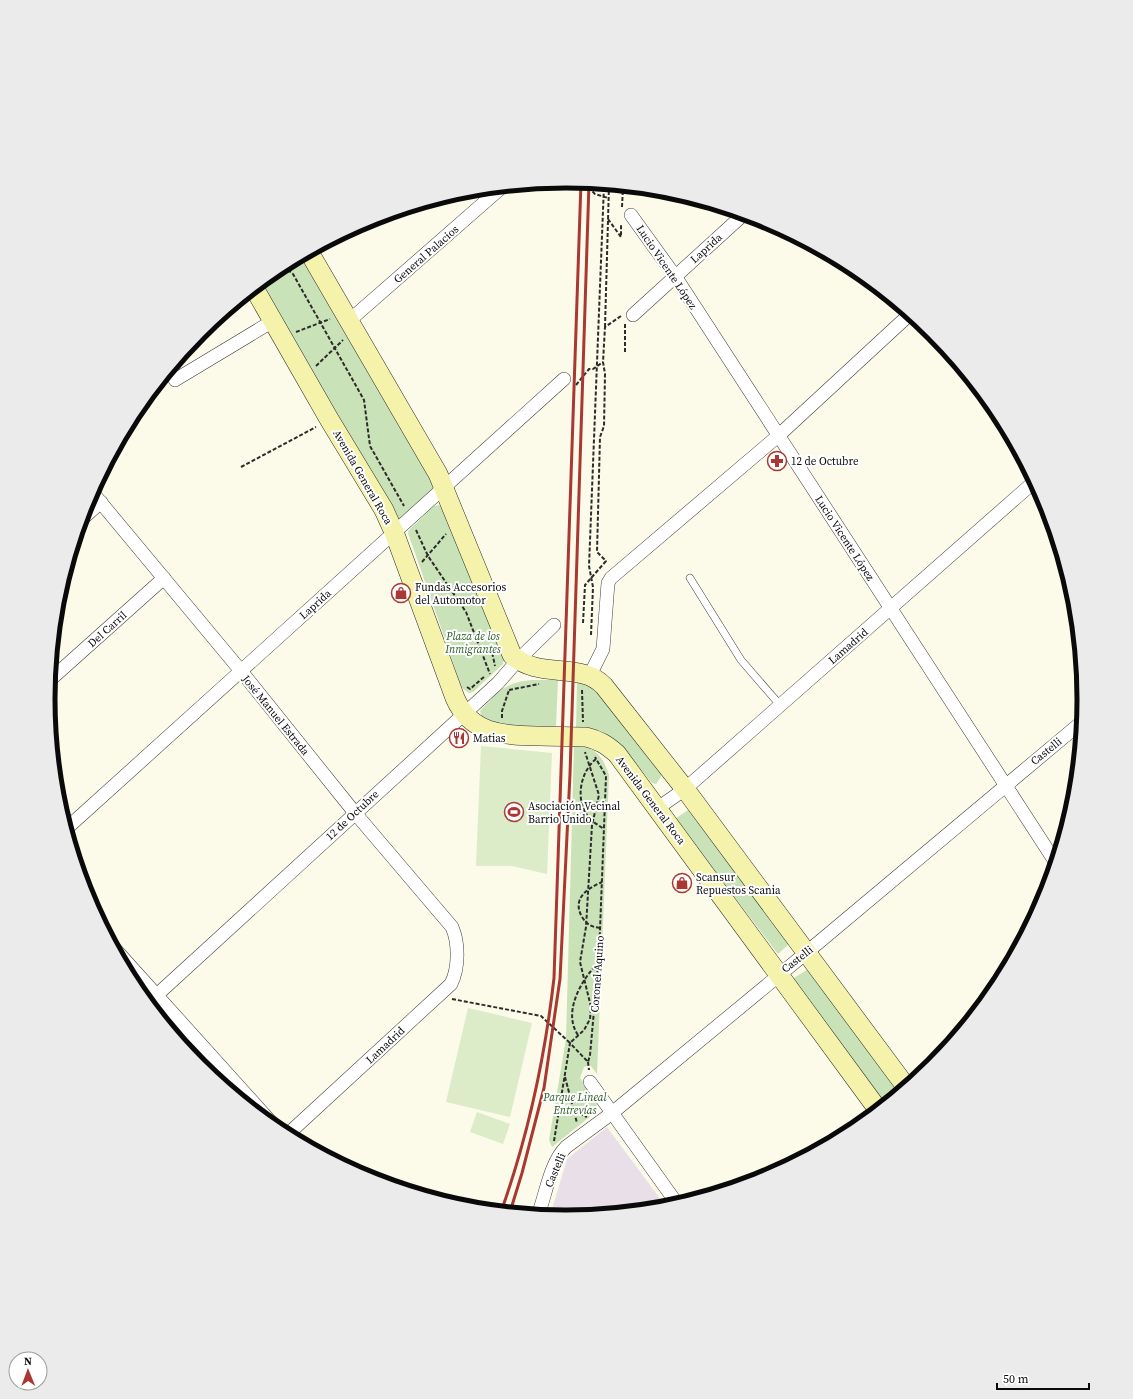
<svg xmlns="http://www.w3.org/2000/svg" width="1133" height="1399" font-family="'Source Serif 4',serif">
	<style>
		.industrial { fill: #e8dfe8 }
		.green { fill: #cae2b8 }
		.pitch { fill: #dcebc8 }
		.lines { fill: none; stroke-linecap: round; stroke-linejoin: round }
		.service-casing { stroke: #3d3d3d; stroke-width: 8 }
		.minor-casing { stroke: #3d3d3d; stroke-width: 14 }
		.secondary-casing { stroke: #2c2c2c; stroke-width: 20 }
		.path { stroke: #2c2c2c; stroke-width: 2; stroke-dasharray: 4 2; stroke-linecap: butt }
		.service { stroke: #fff; stroke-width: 7 }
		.minor { stroke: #fff; stroke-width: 13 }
		.secondary { stroke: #f5f3ab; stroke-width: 19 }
		.rail { stroke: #a93833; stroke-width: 3 }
		.labels { text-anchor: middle; stroke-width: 4; stroke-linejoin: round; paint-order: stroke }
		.street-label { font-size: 11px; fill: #0a0a0a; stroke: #fff }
		.poi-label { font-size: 11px; fill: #0a0a0a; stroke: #fff; text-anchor: start }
		.park-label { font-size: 11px; font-style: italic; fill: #295923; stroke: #fff }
		.rim { fill: none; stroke: #0a0a0a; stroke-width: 5 }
	</style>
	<rect width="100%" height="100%" fill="#fcfae9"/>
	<path class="industrial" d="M 607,1127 L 667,1208 L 566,1218 L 550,1216 L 567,1159 Z"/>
	<g class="green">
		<path d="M 309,252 L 445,488 L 394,532 L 254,288 L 279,268 Z"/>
		<path d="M 439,505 L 444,507 L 504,658 L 503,664 L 473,692 L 469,693 L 462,688 L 408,533 L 409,530 L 434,506 Z"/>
		<path d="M 532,680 L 558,680 L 556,726 L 505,726 L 482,717 L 480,711 C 499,692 503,683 532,680 Z"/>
		<path d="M 577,682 L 596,686 L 662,775 L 656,784 L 652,783 C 640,769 616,738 601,731 C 593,728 584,728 576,729 Z"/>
		<path d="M 574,746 C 595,745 603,757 609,775 L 597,1074 L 590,1065 L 584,1067 L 580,1078 L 596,1099 L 597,1111 L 552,1147 L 549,1140 L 566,1039 Z"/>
		<path d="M 688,810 L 789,944 L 778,954 L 675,819 Z"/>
		<path d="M 807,970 L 900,1093 L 886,1105 L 792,979 Z"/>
	</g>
	<g class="pitch">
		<path d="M 481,746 L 552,753 L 547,874 L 512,866 L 476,866 Z"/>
		<path d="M 468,1008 L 532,1023 L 510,1117 L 446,1102 Z"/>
		<path d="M 477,1112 L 510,1124 L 503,1144 L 470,1132 Z"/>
	</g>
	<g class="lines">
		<defs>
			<path id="service" d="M 690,578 L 741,660 L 780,705"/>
			<g id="minor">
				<path d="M 631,215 L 675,276 L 1056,863"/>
				<path d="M 633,315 L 744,214"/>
				<path d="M 350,320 L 502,187"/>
				<path d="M 175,380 L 273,321"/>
				<path d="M 92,492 L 241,671 L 355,813 L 452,927 C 459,943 459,968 451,984 L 287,1135"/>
				<path d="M 82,519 L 101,502"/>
				<path d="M 590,675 L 603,649 L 608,583 L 611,578 L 778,436 L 910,314"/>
				<path d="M 50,680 L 164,578"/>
				<path d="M 658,808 L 685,789 L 1035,481"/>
				<path d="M 66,829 L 564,379"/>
				<path d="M 115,949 L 279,1131"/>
				<path d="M 148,1003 L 498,683 L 518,660 L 554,625"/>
				<path d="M 590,1082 L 678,1205"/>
				<path d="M 538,1215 C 546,1194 550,1163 566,1147 L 612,1113 L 806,953 L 1083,721"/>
			</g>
			<g id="secondary">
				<path d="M 309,252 L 438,474 L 512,655 C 539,680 581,661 604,686 L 685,789 L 907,1088"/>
				<path d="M 254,288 L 329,419 L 384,510 L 394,532 L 455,698 C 471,735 504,735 539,736 C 555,736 571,737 586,737 C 599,740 607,745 617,754 L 879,1111"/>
			</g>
		</defs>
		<use href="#service" class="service-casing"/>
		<use href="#minor" class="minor-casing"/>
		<use href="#secondary" class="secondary-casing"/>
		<g class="path">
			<path d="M 584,183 L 595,194 L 608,198"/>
			<path d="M 622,207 L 623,187"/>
			<path d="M 608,219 L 621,237 L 621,224"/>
			<path d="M 283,266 L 293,274 L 364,400 L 370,446 L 404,506"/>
			<path d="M 625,324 L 625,353"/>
			<path d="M 605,327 L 609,185"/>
			<path d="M 296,332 L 330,319"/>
			<path d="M 316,366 L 343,340"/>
			<path d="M 576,385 L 589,369 L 593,369 L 603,362"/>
			<path d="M 241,467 L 316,427"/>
			<path d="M 416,530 L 428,556 L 466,612 L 490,674"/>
			<path d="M 422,562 L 446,534"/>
			<path d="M 583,623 L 585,585 L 606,561 L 597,552 L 600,437 L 604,426 L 605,374 L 603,362 L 605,327 L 621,316"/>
			<path d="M 591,635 L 593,587 L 589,566 L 604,185"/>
			<path d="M 491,647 L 495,666"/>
			<path d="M 467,687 L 470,689 L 485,676"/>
			<path d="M 509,690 L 539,684"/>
			<path d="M 582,690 L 583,722"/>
			<path d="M 502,718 L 502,711 L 509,690"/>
			<path d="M 596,759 C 581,771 575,798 587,815 C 591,821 598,825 604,829"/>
			<path d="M 600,928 C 592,927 587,925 582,917 C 572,899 586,889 602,882"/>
			<path d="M 452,999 L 541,1016 L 570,1043 L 584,1030 L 590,1019 L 591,1007 L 580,962 L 586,927 L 592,825 L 599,795 L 585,752"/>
			<path d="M 578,1035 C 562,1012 582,979 598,963"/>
			<path d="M 588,1062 L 589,1070"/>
			<path d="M 565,1077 L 577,1123"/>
			<path d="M 574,1111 L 587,1117"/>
			<path d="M 554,1141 L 570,1043 L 588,1062 L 590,1055 L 599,955 L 606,776 L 595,757"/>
		</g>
		<use href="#service" class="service"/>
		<use href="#minor" class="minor"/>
		<use href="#secondary" class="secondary"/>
		<g class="rail">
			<path d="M 501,1212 C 528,1136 545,1057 554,978 L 581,182"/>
			<path d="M 510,1212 L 522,1173 L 544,1088 L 560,979 L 570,774 L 589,183"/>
		</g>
	</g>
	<defs>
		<symbol id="pharmacy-ring" viewBox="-11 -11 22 22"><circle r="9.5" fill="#fff" stroke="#a93833" stroke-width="1.5"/><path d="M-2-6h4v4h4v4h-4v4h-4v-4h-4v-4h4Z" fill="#a93833"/></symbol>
		<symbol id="shop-ring" viewBox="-11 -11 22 22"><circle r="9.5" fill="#fff" stroke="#a93833" stroke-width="1.5"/><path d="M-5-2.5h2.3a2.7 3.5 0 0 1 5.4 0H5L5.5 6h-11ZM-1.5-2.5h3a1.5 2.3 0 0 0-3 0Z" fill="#a93833"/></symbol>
		<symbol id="restaurant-ring" viewBox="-11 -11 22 22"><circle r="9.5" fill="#fff" stroke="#a93833" stroke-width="1.5"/><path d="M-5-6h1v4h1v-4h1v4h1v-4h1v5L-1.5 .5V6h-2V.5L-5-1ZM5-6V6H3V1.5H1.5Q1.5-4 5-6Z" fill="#a93833"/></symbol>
		<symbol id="stadium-ring" viewBox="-11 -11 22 22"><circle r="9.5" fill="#fff" stroke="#a93833" stroke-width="1.5"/><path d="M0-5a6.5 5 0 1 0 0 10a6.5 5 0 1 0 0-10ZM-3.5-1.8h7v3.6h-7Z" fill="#a93833"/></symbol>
	</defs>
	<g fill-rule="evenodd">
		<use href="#pharmacy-ring" x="766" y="450" width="22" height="22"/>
		<use href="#shop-ring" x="390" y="582" width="22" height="22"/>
		<use href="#restaurant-ring" x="448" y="727" width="22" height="22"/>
		<use href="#stadium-ring" x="503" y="801" width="22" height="22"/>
		<use href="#shop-ring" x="671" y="872" width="22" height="22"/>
	</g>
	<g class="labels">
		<g class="street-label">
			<text transform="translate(706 248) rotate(-42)" y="4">Laprida</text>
			<text transform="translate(426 254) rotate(-41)" y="4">General Palacios</text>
			<text transform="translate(667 267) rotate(56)" y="4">Lucio Vicente López</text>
			<text transform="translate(363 477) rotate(60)" y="4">Avenida General Roca</text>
			<text transform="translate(845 538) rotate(57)" y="4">Lucio Vicente López</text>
			<text transform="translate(315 604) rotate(-42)" y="4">Laprida</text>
			<text transform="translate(107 629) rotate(-42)" y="4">Del Carril</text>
			<text transform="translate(848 646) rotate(-41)" y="4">Lamadrid</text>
			<text transform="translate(276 715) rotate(51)" y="4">José Manuel Estrada</text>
			<text transform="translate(1046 751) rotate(-39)" y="4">Castelli</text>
			<text transform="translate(651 800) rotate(53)" y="4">Avenida General Roca</text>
			<text transform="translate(352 815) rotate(-43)" y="4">12 de Octubre</text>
			<text transform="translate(797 959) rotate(-38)" y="4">Castelli</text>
			<text transform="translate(597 974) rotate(-86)" y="4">Coronel Aquino</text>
			<text transform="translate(385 1045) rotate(-43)" y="4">Lamadrid</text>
			<text transform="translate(555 1170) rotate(-67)" y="4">Castelli</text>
		</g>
		<g class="poi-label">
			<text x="791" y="465">12 de Octubre</text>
			<text x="415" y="591">Fundas Accesorios<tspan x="415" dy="13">del Automotor</tspan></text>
			<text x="473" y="742">Matias</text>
			<text x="528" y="810">Asociación Vecinal<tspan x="528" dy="13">Barrio Unido</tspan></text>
			<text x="696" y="881">Scansur<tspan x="696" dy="13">Repuestos Scania</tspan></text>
		</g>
		<g class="park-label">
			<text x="473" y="640">Plaza de los<tspan x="473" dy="13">Inmigrantes</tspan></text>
			<text x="575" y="1101">Parque Lineal<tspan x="575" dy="13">Entrevías</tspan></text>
		</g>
	</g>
	<path d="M0 0H1133V1399H0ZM55 699a511 511 0 1 1 1022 0a511 511 0 1 1-1022 0Z" fill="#ebebeb" fill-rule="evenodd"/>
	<path class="rim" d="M55 699a511 511 0 1 1 1022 0a511 511 0 1 1-1022 0Z"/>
	<g transform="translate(28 1371) rotate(359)"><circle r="19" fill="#ffffff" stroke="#9d9d9d"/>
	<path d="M0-3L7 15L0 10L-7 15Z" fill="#a93833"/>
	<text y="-6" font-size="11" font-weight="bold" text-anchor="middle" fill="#0a0a0a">N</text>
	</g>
	<path d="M997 1383v6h92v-6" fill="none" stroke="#0a0a0a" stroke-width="2"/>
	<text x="1003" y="1383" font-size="12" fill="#0a0a0a" stroke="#ffffff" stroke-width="3" paint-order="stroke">50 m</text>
</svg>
